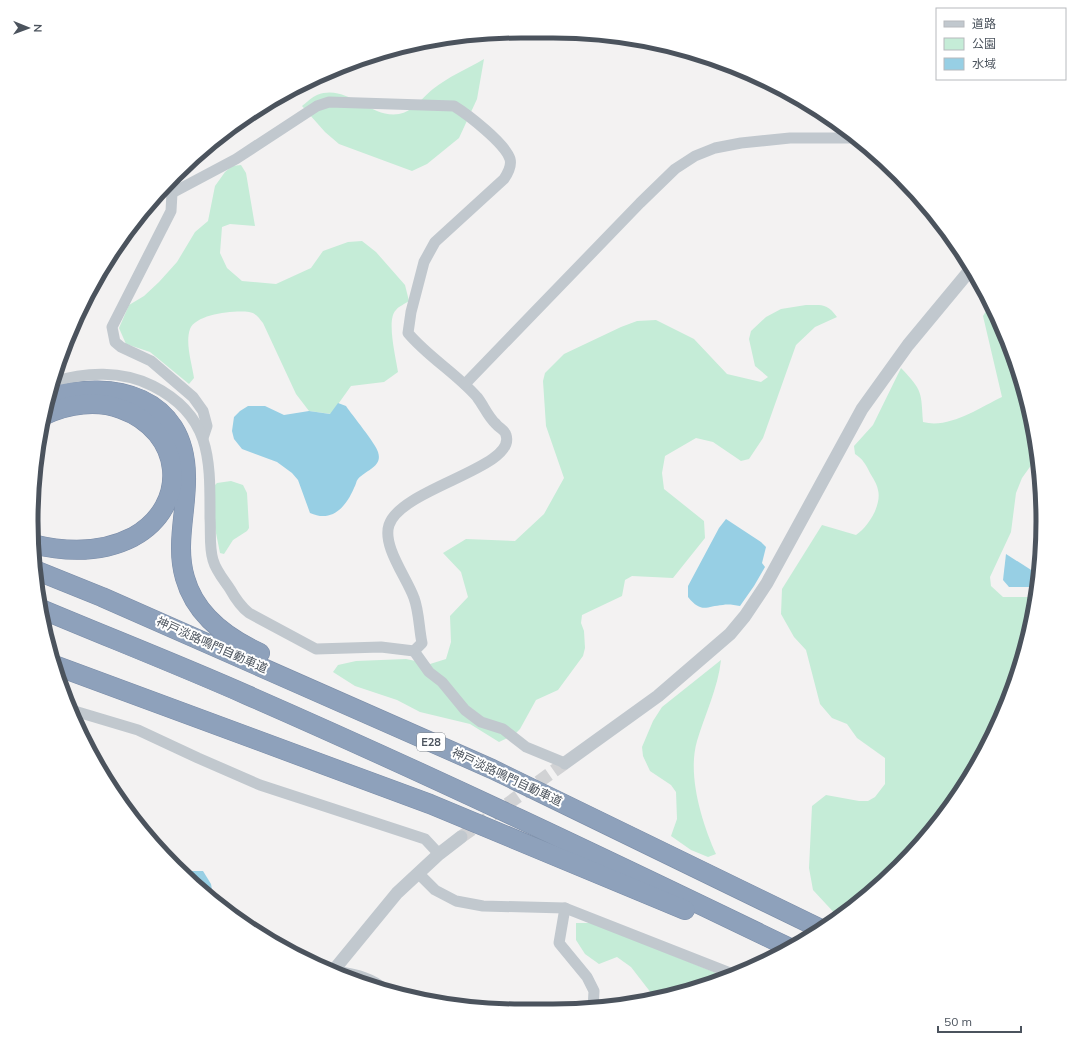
<svg xmlns="http://www.w3.org/2000/svg" width="1074" height="1042" font-family="Mulish,'Noto Sans JP',sans-serif">
	<style>
		.green { fill: #c5ecd7 }
		.water { fill: #97cfe4 }
		.lines { fill: none; stroke-linecap: round; stroke-linejoin: round }
		.tertiary-tunnel { stroke: #d1d2d4; stroke-width: 13; stroke-dasharray: 13 6; stroke-linecap: butt }
		.motorway-casing { stroke: #7a8ca7; stroke-width: 20 }
		.minor { stroke: #c1c8ce; stroke-width: 11 }
		.tertiary { stroke: #c1c8ce; stroke-width: 13 }
		.motorway { stroke: #8ea1bb; stroke-width: 19 }
		.labels { text-anchor: middle; stroke-width: 4; stroke-linejoin: round; paint-order: stroke }
		.shield { fill: #fff; stroke: #81878e; stroke-width: 1 }
		.shield-label { font-size: 11px; font-weight: bold; fill: #4b535d }
		.street-label { font-size: 12px; fill: #4b535d; stroke: #fff }
		.rim { fill: none; stroke: #4b535d; stroke-width: 5 }
	</style>
	<rect width="100%" height="100%" fill="#f3f2f2"/>
	<g class="green">
		<path d="M 484,59 L 477,99 L 459,138 L 427,164 L 412,171 L 339,144 L 325,132 L 302,106 C 307,102 312,97 317,95 C 347,83 370,119 399,114 C 412,112 423,97 433,89 C 448,77 467,69 484,59 Z"/>
		<path d="M 241,165 L 246,173 L 255,226 L 230,224 L 222,227 L 220,253 L 227,268 L 242,281 L 276,284 L 311,268 L 323,251 L 348,242 L 362,241 L 376,252 L 405,285 L 409,301 C 405,304 399,306 396,310 C 386,319 396,358 398,372 L 384,382 L 351,386 L 331,414 L 309,411 L 296,394 L 263,323 C 259,318 256,313 249,312 C 234,310 196,314 190,329 C 185,343 192,364 194,378 L 189,384 L 150,352 L 126,344 L 119,328 L 129,305 L 144,296 L 159,282 L 177,262 L 195,232 L 208,221 L 215,186 L 225,172 L 232,166 Z"/>
		<path d="M 991,303 L 1026,394 L 1037,457 L 1022,478 L 1016,493 L 1011,532 L 990,577 L 991,586 L 1003,597 L 1036,597 L 1017,679 L 977,766 L 921,844 L 851,910 L 839,918 L 813,890 L 809,868 L 812,806 L 826,795 L 859,801 L 868,801 L 875,797 L 885,784 L 885,758 L 857,738 L 847,724 L 832,718 L 820,704 L 806,650 L 794,637 L 781,614 L 782,589 L 822,525 L 856,535 C 868,527 882,505 878,490 C 877,484 873,478 870,473 C 866,465 863,459 855,454 L 854,446 L 873,425 L 901,368 C 923,391 921,392 923,422 C 949,429 979,408 1002,397 L 983,316 Z"/>
		<path d="M 806,305 C 822,305 827,303 837,317 L 815,327 L 796,345 L 763,438 L 749,459 L 741,461 L 713,442 L 696,438 L 665,456 L 662,473 L 664,489 L 704,521 L 705,538 L 673,578 L 632,576 L 625,580 L 622,596 L 582,615 L 581,623 L 584,631 L 585,648 L 583,656 L 558,690 L 536,700 L 520,729 L 514,735 L 499,742 L 470,724 L 420,712 L 397,700 L 355,686 L 333,672 L 338,665 L 356,661 L 406,659 L 430,664 L 446,659 L 451,642 L 450,616 L 468,597 L 461,572 L 443,553 L 466,539 L 515,541 L 544,514 L 564,478 L 546,426 L 543,381 L 545,373 L 564,354 L 621,327 L 637,321 L 656,320 L 694,339 L 727,374 L 761,382 L 768,377 L 755,366 L 749,339 L 751,331 L 766,317 L 781,309 Z"/>
		<path d="M 231,481 L 243,485 L 247,493 L 249,528 L 247,531 L 233,540 L 224,554 L 220,553 L 214,523 L 212,488 L 217,483 Z"/>
		<path d="M 721,660 C 718,688 705,714 697,741 C 687,775 702,823 716,854 L 708,857 L 691,850 L 671,836 L 677,819 L 676,792 L 671,785 L 650,771 L 643,756 L 642,747 L 653,721 L 662,707 Z"/>
		<path d="M 576,923 L 593,923 L 726,977 L 680,994 L 655,998 L 631,967 L 617,957 L 599,964 L 585,954 L 576,940 Z"/>
	</g>
	<g class="water">
		<path d="M 338,403 L 346,406 C 352,415 376,444 378,452 C 383,467 366,470 358,479 C 356,481 356,485 354,488 C 346,507 332,523 310,513 L 298,480 L 292,473 L 277,462 L 242,449 L 234,439 L 232,431 L 234,417 L 240,411 L 248,406 L 265,406 L 284,415 L 309,411 L 330,414 Z"/>
		<path d="M 726,519 L 761,542 L 766,547 L 762,563 L 765,567 L 754,586 L 740,606 C 734,605 728,604 723,605 C 706,606 702,614 688,597 L 688,586 L 719,528 Z"/>
		<path d="M 1006,554 L 1039,575 L 1039,584 L 1033,587 L 1009,587 L 1003,580 Z"/>
		<path d="M 181,871 L 203,871 L 211,884 L 214,901 L 198,890 Z"/>
	</g>
	<g class="lines">
		<path class="tertiary-tunnel" d="M 461,837 L 565,763"/>
		<defs>
			<g id="motorway">
				<path d="M 49,397 C 114,379 185,396 186,476 C 187,509 175,545 185,578 C 195,614 227,638 260,653"/>
				<path d="M 32,544 C 65,552 102,553 133,537 C 191,505 183,431 121,409 C 97,400 68,404 45,415"/>
				<path d="M 35,570 L 102,597 L 492,769 L 821,929"/>
				<path d="M 41,609 C 110,638 179,665 247,695 C 430,775 610,861 790,948"/>
				<path d="M 54,665 L 430,804 L 685,910"/>
			</g>
		</defs>
		<use href="#motorway" class="motorway-casing"/>
		<g class="minor">
			<path d="M 170,180 L 172,193 L 171,211 L 112,327 L 115,342 L 121,347 L 151,361 L 193,397 L 203,411 L 207,426 L 203,438"/>
			<path d="M 172,193 L 236,159 L 317,106 L 329,102 L 454,106 C 467,114 505,143 510,159 C 512,166 508,173 504,179 L 435,242 L 424,262 L 411,312 L 408,333 C 428,357 456,373 477,397 C 484,406 488,417 496,424 C 499,428 505,430 506,435 C 517,468 401,488 389,525 C 382,546 407,578 414,598 C 419,611 419,629 422,643 L 414,651"/>
			<path d="M 53,382 C 85,372 122,370 153,386 C 212,416 210,460 210,518 C 211,532 209,547 213,560 C 216,571 224,580 230,589 C 235,598 240,606 249,613 L 316,649 L 381,647 L 414,651 L 429,672 L 442,682 L 465,710 L 481,722 L 503,729 L 526,747 L 565,763"/>
			<path d="M 465,384 L 640,203 L 675,169 L 695,156 L 715,148 L 741,143 L 790,138 L 855,138"/>
			<path d="M 71,710 L 138,730 L 198,758 L 260,785 L 425,839 L 439,854"/>
			<path d="M 418,873 L 435,890 L 456,901 L 483,906 L 565,908 L 733,974"/>
			<path d="M 565,908 L 559,943 L 587,977 L 594,991 L 593,1009"/>
			<path d="M 331,970 C 352,974 371,976 387,991"/>
		</g>
		<g class="tertiary">
			<path d="M 565,763 L 658,696 L 730,634 L 745,616 L 767,583 L 862,409 L 908,345 L 971,269"/>
			<path d="M 333,971 L 397,893 L 439,854 L 461,837"/>
		</g>
		<use href="#motorway" class="motorway"/>
	</g>
	<g class="labels">
		<rect class="shield" x="417" y="733" width="28" height="18" rx="3"/>
		<g class="shield-label">
			<text x="431" y="746">E28</text>
		</g>
		<g class="street-label">
			<text transform="translate(212 645) rotate(24)" y="4">神戸淡路鳴門自動車道</text>
			<text transform="translate(507 777) rotate(25)" y="4">神戸淡路鳴門自動車道</text>
		</g>
	</g>
	<path d="M0 0H1074V1042H0ZM521 38H553A483 483 0 0 1 1036 521V521A483 483 0 0 1 553 1004H521A483 483 0 0 1 38 521V521A483 483 0 0 1 521 38Z" fill="#fff" fill-rule="evenodd"/>
	<path class="rim" d="M521 38H553A483 483 0 0 1 1036 521V521A483 483 0 0 1 553 1004H521A483 483 0 0 1 38 521V521A483 483 0 0 1 521 38Z"/>
	<rect x="936" y="8" width="130" height="72" fill="#ffffff" stroke="#b7babe"/>
	<rect x="944" y="21" width="20" height="6" fill="#c1c8ce" stroke="#b7babe"/>
	<text x="972" y="28" font-size="12" fill="#4b535d">道路</text>
	<rect x="944" y="38" width="20" height="12" fill="#c5ecd7" stroke="#b7babe"/>
	<text x="972" y="48" font-size="12" fill="#4b535d">公園</text>
	<rect x="944" y="58" width="20" height="12" fill="#97cfe4" stroke="#b7babe"/>
	<text x="972" y="68" font-size="12" fill="#4b535d">水域</text>
	<g transform="translate(28 28) rotate(91)" stroke="#ffffff" stroke-width="3" paint-order="stroke">
	<path d="M0-3L7 15L0 10L-7 15Z" fill="#4b535d"/>
	<text y="-6" font-size="11" font-weight="bold" text-anchor="middle" fill="#4b535d">N</text>
	</g>
	<path d="M938 1026v6h83v-6" fill="none" stroke="#4b535d" stroke-width="2"/>
	<text x="944" y="1026" font-size="12" fill="#4b535d" stroke="#ffffff" stroke-width="3" paint-order="stroke">50 m</text>
</svg>
